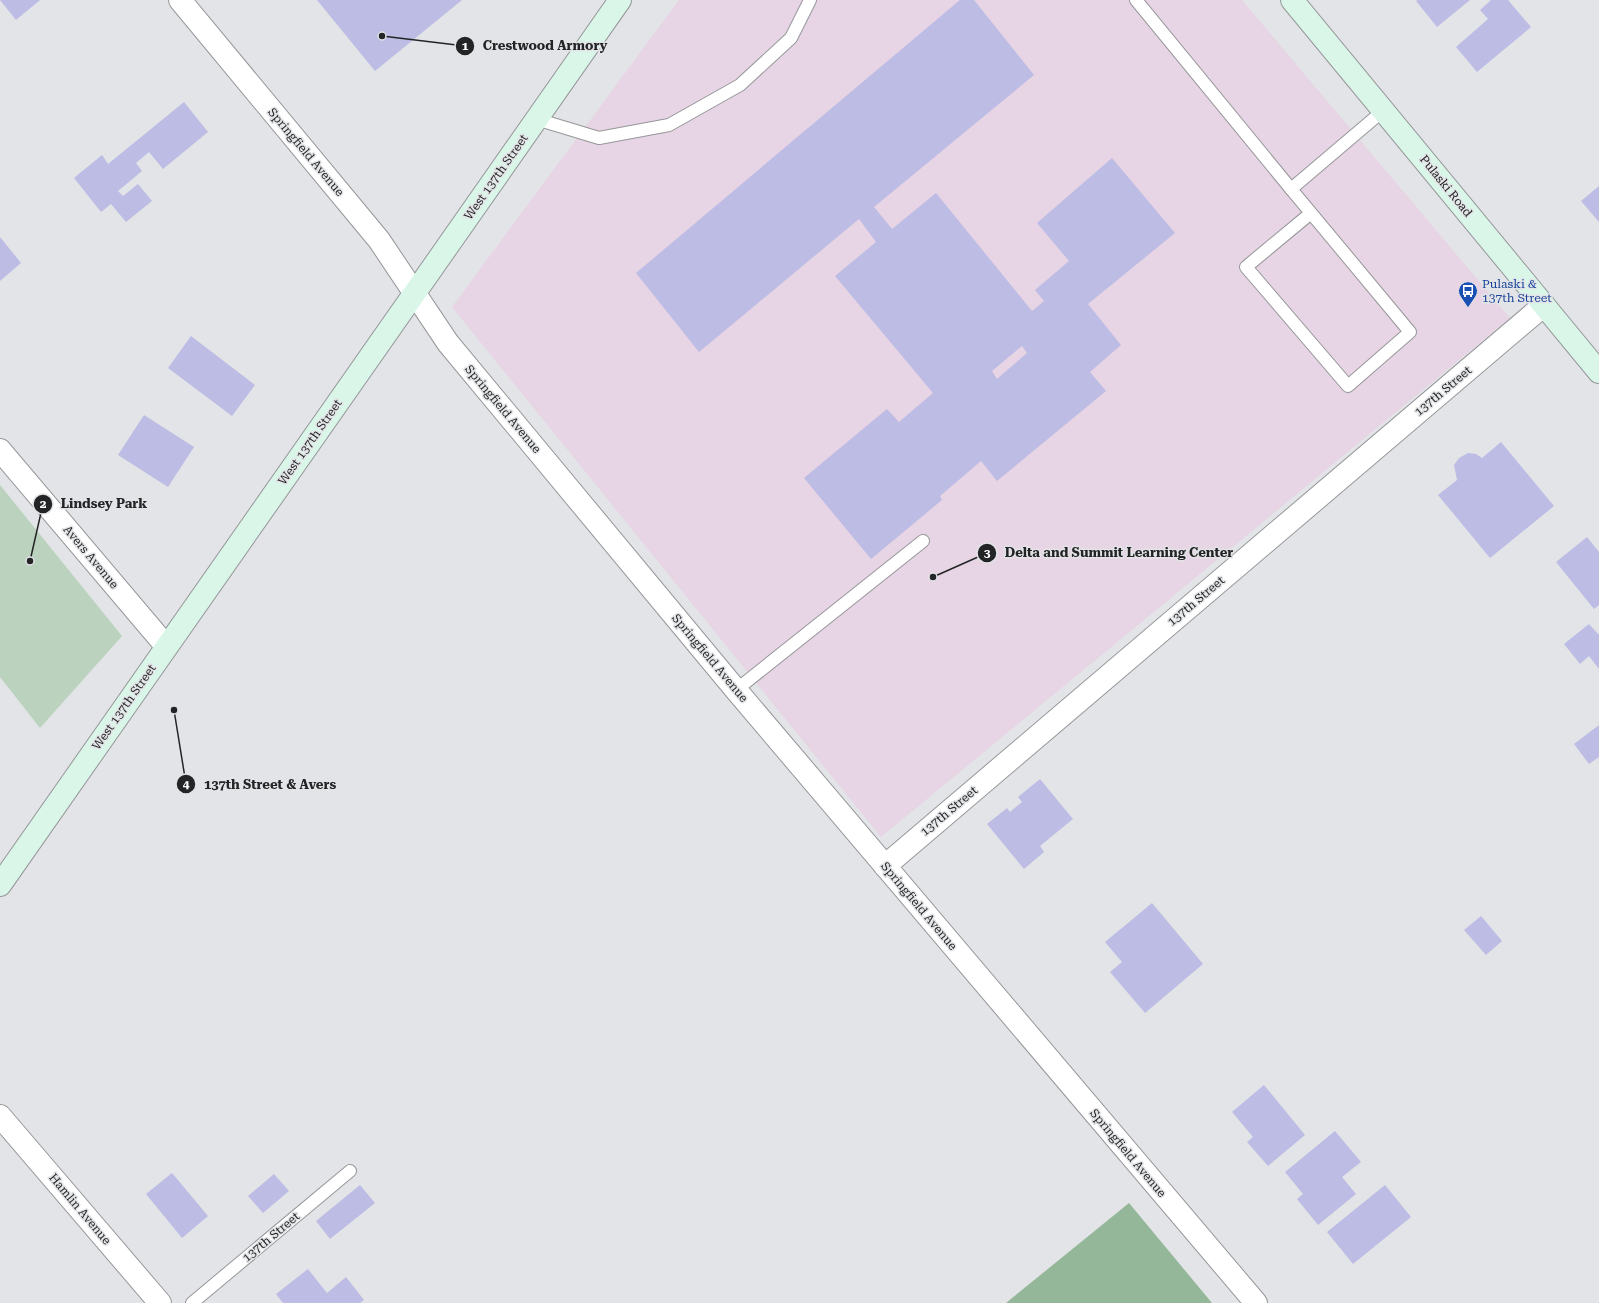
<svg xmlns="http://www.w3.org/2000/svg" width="1599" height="1303" font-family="'Roboto Serif',serif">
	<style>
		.education { fill: #e7d4e4 }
		.green { fill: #bbd3be }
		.forest { fill: #95b799 }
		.building { fill: #bcbce5; fill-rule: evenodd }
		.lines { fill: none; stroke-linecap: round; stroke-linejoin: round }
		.service-casing { stroke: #96979a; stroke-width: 14 }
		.minor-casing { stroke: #96979a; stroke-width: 24 }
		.secondary-casing { stroke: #96979a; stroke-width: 24 }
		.service { stroke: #fff; stroke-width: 12 }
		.minor { stroke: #fff; stroke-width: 22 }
		.secondary { stroke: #d9f6e8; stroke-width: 22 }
		.labels { text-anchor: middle; stroke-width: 3; stroke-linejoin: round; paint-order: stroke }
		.street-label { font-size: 12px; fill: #232425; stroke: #e3e4e7 }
		.transit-label { font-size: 12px; fill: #164399; stroke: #e3e4e7; text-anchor: start }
		.leader { fill: none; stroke: #232425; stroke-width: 1.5 }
		.callout-dot { fill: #232425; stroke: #e3e4e7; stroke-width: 1.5 }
		.mark-label { font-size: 12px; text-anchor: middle; font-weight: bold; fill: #fff }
		.callout-label { font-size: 13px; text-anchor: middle; font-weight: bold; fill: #232425; stroke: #e3e4e7; stroke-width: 3; stroke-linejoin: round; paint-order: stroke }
	</style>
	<rect width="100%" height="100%" fill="#e3e4e7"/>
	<path class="education" d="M 679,0 L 1242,0 L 1510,318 L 881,837 L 452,307 Z"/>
	<path class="green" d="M 0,485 L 122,636 L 40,728 L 0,677 Z"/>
	<path class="forest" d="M 1129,1203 L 1212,1303 L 1006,1303 Z"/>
	<g class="building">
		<path d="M 0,0 L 40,0 L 16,20 Z"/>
		<path d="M 317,0 L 462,0 L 375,71 Z"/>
		<path d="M 960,0 L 974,0 L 1034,75 L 874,207 L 892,229 L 936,193 L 1032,311 L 1044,301 L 1035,290 L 1069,261 L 1037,223 L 1112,158 L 1175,233 L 1088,304 L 1121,345 L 1090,372 L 1106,391 L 997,481 L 981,461 L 940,496 L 942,500 L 871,559 L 804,478 L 887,409 L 899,422 L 933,393 L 835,276 L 876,242 L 859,219 L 699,352 L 636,273 ZM 1022,346 L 1027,353 L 997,379 L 992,371 Z"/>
		<path d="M 1418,0 L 1470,0 L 1437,27 L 1416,1 Z"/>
		<path d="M 1491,0 L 1508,0 L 1531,27 L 1477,72 L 1456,47 L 1488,19 L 1480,10 Z"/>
		<path d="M 184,102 L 208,132 L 163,169 L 149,152 L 136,163 L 142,171 L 118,191 L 123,196 L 138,184 L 152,201 L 126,222 L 111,204 L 101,212 L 74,178 L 102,155 L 108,164 Z"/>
		<path d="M 1599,186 L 1599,222 L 1581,201 Z"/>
		<path d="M 0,237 L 21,263 L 0,281 Z"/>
		<path d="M 191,336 L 255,385 L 232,416 L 168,368 Z"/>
		<path d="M 144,415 L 194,447 L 168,487 L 118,455 Z"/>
		<path d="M 1501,442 L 1554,506 L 1490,558 L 1438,495 L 1457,480 L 1454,465 L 1459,458 L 1468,453 L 1476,454 L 1482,458 Z"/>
		<path d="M 1587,537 L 1599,552 L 1599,605 L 1594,609 L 1556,562 Z"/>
		<path d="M 1589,624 L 1598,634 L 1599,634 L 1599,669 L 1589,656 L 1580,664 L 1564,644 Z"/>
		<path d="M 1599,725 L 1599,757 L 1589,764 L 1574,744 Z"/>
		<path d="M 1040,779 L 1073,819 L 1040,846 L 1044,852 L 1024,869 L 987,824 L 1007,808 L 1010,812 L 1022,802 L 1018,797 Z"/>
		<path d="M 1152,903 L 1203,964 L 1145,1013 L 1110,972 L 1122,962 L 1105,942 Z"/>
		<path d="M 1481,916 L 1502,941 L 1486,955 L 1464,930 Z"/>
		<path d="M 1264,1085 L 1305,1135 L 1268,1166 L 1247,1142 L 1253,1137 L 1232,1112 Z"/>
		<path d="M 1335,1131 L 1361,1162 L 1342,1177 L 1356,1194 L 1318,1225 L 1297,1199 L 1303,1194 L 1285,1172 Z"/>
		<path d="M 172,1173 L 208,1216 L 182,1238 L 146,1194 Z"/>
		<path d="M 274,1174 L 289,1191 L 263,1213 L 248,1196 Z"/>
		<path d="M 360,1185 L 375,1203 L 330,1239 L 316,1221 Z"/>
		<path d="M 1385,1185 L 1411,1217 L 1353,1264 L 1327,1232 Z"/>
		<path d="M 308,1269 L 327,1293 L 346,1277 L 364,1300 L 360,1303 L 283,1303 L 276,1294 Z"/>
	</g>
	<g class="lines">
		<defs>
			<g id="service">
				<path d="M 1136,0 L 1291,189 L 1384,110"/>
				<path d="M 536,119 L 599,138 L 669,125 L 740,85 L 791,38 L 810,0"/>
				<path d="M 1291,189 L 1410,332 L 1348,386 L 1246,267 L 1311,213"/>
				<path d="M 736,690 L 923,541"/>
				<path d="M 192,1303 L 350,1171"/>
			</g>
			<g id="minor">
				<path d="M 180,0 L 379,240 L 448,343 L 736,690 L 1256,1303"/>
				<path d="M 0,450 L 166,646"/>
				<path d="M 885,866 L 1544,305"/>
				<path d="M 0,1116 L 160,1303"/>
			</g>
			<g id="secondary">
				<path d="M 1292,0 L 1599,372"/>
				<path d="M 0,885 L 620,0"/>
			</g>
		</defs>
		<use href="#service" class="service-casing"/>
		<use href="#minor" class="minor-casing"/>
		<use href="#secondary" class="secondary-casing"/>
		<use href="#service" class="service"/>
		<use href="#minor" class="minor"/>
		<use href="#secondary" class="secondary"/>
	</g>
	<defs>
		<symbol id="bus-pin" viewBox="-11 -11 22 30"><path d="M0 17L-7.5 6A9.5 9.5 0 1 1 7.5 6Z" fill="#1a4fb4" stroke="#e3e4e7"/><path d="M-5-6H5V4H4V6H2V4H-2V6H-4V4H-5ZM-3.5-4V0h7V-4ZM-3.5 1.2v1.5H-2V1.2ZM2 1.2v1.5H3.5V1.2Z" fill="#fff"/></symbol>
	</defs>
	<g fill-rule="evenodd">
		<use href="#bus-pin" x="1457" y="280" width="22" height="30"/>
	</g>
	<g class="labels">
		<g class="street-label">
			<text transform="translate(306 152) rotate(50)" y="4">Springfield Avenue</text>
			<text transform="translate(496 177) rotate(-55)" y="4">West 137th Street</text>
			<text transform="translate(1446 186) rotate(51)" y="4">Pulaski Road</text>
			<text transform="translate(1443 391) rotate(-40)" y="4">137th Street</text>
			<text transform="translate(503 409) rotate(50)" y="4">Springfield Avenue</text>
			<text transform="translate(310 442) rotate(-55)" y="4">West 137th Street</text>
			<text transform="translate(91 557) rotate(50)" y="4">Avers Avenue</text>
			<text transform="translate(1196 601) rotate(-40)" y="4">137th Street</text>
			<text transform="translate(710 658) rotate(50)" y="4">Springfield Avenue</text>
			<text transform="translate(124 707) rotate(-55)" y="4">West 137th Street</text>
			<text transform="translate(949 811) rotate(-40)" y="4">137th Street</text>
			<text transform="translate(919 906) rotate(50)" y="4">Springfield Avenue</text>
			<text transform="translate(1128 1153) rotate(50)" y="4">Springfield Avenue</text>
			<text transform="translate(80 1209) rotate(50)" y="4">Hamlin Avenue</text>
			<text transform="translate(271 1237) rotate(-40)" y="4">137th Street</text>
		</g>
		<g class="transit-label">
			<text x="1482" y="288">Pulaski &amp;<tspan x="1482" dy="14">137th Street</tspan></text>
		</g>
	</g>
	<path class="leader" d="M382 36L465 46M30 561L43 504M933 577L987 553M174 710L186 784"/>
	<g class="callout-dot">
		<circle cx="382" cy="36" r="4"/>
		<circle cx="30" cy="561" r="4"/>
		<circle cx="933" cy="577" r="4"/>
		<circle cx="174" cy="710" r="4"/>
		<circle cx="465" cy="46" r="10"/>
		<circle cx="43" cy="504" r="10"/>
		<circle cx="987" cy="553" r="10"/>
		<circle cx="186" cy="784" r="10"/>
	</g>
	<g class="mark-label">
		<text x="465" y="50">1</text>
		<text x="43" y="508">2</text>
		<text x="987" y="557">3</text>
		<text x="186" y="788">4</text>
	</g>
	<g class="callout-label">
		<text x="545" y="50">Crestwood Armory</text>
		<text x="104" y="508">Lindsey Park</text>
		<text x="1119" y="557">Delta and Summit Learning Center</text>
		<text x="270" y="789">137th Street &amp; Avers</text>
	</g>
</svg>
